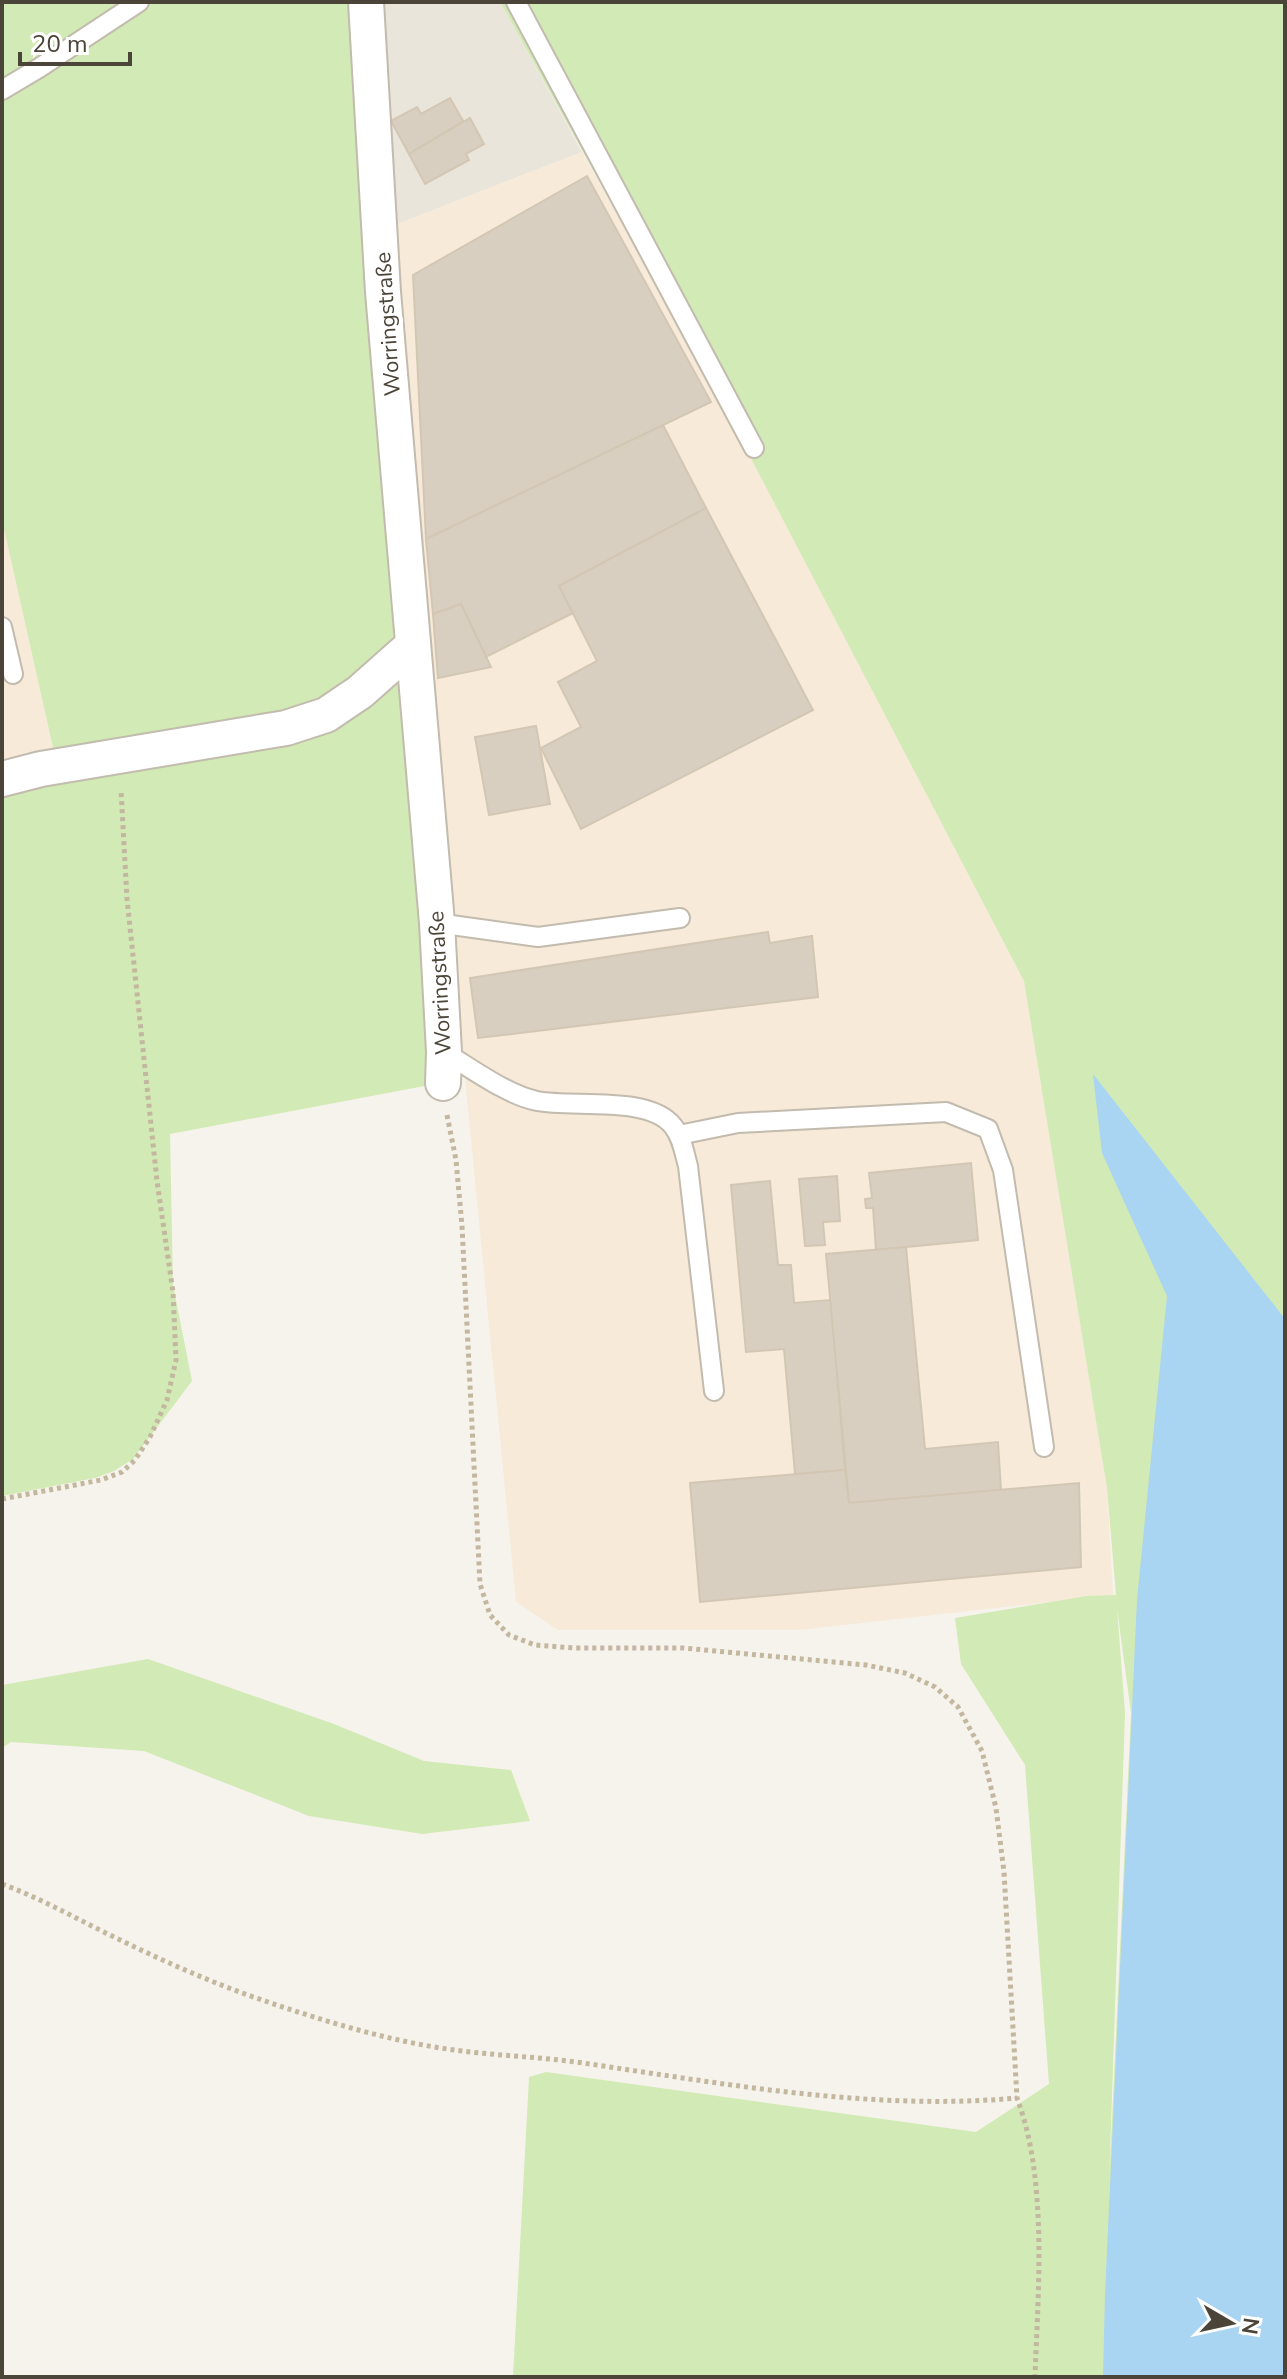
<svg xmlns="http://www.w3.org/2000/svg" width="1287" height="2379" font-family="'Nunito Sans',sans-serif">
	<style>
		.residential { fill: #eae5da }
		.commercial { fill: #f7ead8 }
		.green { fill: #d2eab5; fill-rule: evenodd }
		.water { fill: #a9d4f2 }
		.building { fill: #d8cfc1; stroke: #d3c7b4; stroke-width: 2 }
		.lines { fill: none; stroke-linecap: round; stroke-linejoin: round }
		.lane-casing { stroke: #c2bbae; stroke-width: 22 }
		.street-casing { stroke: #c2bbae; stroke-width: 38 }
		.path { stroke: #c4b79f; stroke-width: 5; stroke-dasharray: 4 4; stroke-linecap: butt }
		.lane { stroke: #fff; stroke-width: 18 }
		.street { stroke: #fff; stroke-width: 34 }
		.labels { text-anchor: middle; stroke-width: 8; stroke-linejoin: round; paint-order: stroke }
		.street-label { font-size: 22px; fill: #4b4439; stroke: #fff }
	</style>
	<rect width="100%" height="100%" fill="#f6f3ec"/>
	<path class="residential" d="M 370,2 L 500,2 L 582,152 L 382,230 Z"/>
	<g class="commercial">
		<path d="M 582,152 L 722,403 L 1024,981 L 1107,1488 L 1113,1595 L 799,1630 L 558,1630 L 516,1602 L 465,1078 L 417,645 L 382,230 Z"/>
		<path d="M 2,520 L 56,761 L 2,775 Z"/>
	</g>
	<g class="green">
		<path d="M 2,2 L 363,2 L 410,644 L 288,721 L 56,761 L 2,520 Z"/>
		<path d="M 500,2 L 1285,2 L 1285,2377 L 513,2377 L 529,2077 L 546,2072 L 976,2132 L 1049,2084 L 1025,1765 L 961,1664 L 955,1618 L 1087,1596 L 1116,1595 L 1107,1488 L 1024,981 L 722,403 ZM 1117,1608 L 1131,1713 L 1109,2184 L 1125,1713 Z"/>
		<path d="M 412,652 L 435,1084 L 170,1134 L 173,1285 L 192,1381 L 133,1459 L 114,1471 L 95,1478 L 2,1496 L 2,785 L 286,737 Z"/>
		<path d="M 148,1659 L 334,1724 L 424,1761 L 511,1770 L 530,1821 L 422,1834 L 309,1816 L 144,1751 L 11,1742 L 2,1748 L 2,1685 Z"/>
	</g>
	<path class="water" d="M 1093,1074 L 1285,1319 L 1285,2377 L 1103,2377 L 1105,2295 L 1137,1600 L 1167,1296 L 1102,1153 Z"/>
	<g class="building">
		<path d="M 450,98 L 463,121 L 409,154 L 391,121 L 417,107 L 421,114 Z"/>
		<path d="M 470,118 L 484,144 L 466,154 L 469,160 L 425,184 L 409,154 Z"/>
		<path d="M 587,176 L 711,402 L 426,539 L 413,275 Z"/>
		<path d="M 663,425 L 706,508 L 559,586 L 573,613 L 486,657 L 461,604 L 433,614 L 426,539 Z"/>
		<path d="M 706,508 L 813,710 L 581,829 L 541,748 L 581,727 L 558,682 L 597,661 L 559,586 Z"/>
		<path d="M 461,604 L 491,667 L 438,678 L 433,614 Z"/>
		<path d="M 536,726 L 550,804 L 489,815 L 475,737 Z"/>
		<path d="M 768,932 L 770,943 L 812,936 L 818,997 L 478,1038 L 470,978 Z"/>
		<path d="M 971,1163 L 978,1240 L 876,1250 L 873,1208 L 866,1208 L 865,1199 L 872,1198 L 869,1173 Z"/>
		<path d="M 837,1176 L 840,1221 L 823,1222 L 825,1245 L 805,1246 L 799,1179 Z"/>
		<path d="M 770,1181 L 778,1265 L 791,1265 L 794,1303 L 831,1300 L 845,1470 L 795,1474 L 784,1349 L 746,1352 L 731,1185 Z"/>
		<path d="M 906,1247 L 925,1449 L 998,1442 L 1001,1490 L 849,1503 L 826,1254 Z"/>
		<path d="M 845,1470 L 849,1503 L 1079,1483 L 1081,1567 L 700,1602 L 690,1483 Z"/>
	</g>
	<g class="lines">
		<defs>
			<g id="lane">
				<path d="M 516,2 L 754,448"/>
				<path d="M 2,90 L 39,68 L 139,2"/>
				<path d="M 2,627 L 13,674"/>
				<path d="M 437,923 L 538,937 L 680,918"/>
				<path d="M 444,1052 C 471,1068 507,1095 537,1101 C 573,1108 649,1095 673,1126 C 682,1137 684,1152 688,1166 L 714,1391"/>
				<path d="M 679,1135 L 738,1123 L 946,1112 L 988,1129 L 1003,1170 L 1044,1447"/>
			</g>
			<g id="street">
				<path d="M 366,2 L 383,292 L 437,923 L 444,1052 L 443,1083"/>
				<path d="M 2,779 L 41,769 L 286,728 L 326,715 L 360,692 L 413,645"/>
			</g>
		</defs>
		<use href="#lane" class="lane-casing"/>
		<use href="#street" class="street-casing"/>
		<g class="path">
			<path d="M 447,1115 L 456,1160 L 462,1226 L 480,1584 L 490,1615 L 509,1635 L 535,1645 L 574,1648 L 683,1648 L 866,1665 L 905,1673 L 935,1687 L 958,1707 L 982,1751 L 996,1808 L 1004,1872 L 1017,2098 C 1048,2180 1038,2291 1035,2377"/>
			<path d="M 2,1499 L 101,1480 L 122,1472 L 135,1460 L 150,1437 L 167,1400 L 176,1360 L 173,1292 L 157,1181 L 127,899 L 121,790"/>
			<path d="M 2,1884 C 40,1898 75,1918 112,1936 C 163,1961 214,1984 268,2002 C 330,2023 396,2043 462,2051 C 502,2056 542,2057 583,2063 C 726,2084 871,2111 1017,2098"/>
		</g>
		<use href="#lane" class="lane"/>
		<use href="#street" class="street"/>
	</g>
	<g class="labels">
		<g class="street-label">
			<text transform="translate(387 324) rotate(-94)" y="8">Worringstraße</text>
			<text transform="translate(439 983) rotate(-93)" y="8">Worringstraße</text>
		</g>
	</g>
	<rect width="1287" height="2379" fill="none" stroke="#4b4439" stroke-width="8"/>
	<g transform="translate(1231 2323) rotate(99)" stroke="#ffffff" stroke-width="6" paint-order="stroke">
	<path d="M0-6L14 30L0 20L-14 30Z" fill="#4b4439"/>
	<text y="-12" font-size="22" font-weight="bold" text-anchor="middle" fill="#4b4439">N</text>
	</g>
	<path d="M20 52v12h110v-12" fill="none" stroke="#4b4439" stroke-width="4"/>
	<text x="32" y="52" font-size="24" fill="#4b4439" stroke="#ffffff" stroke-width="6" paint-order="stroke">20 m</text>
</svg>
